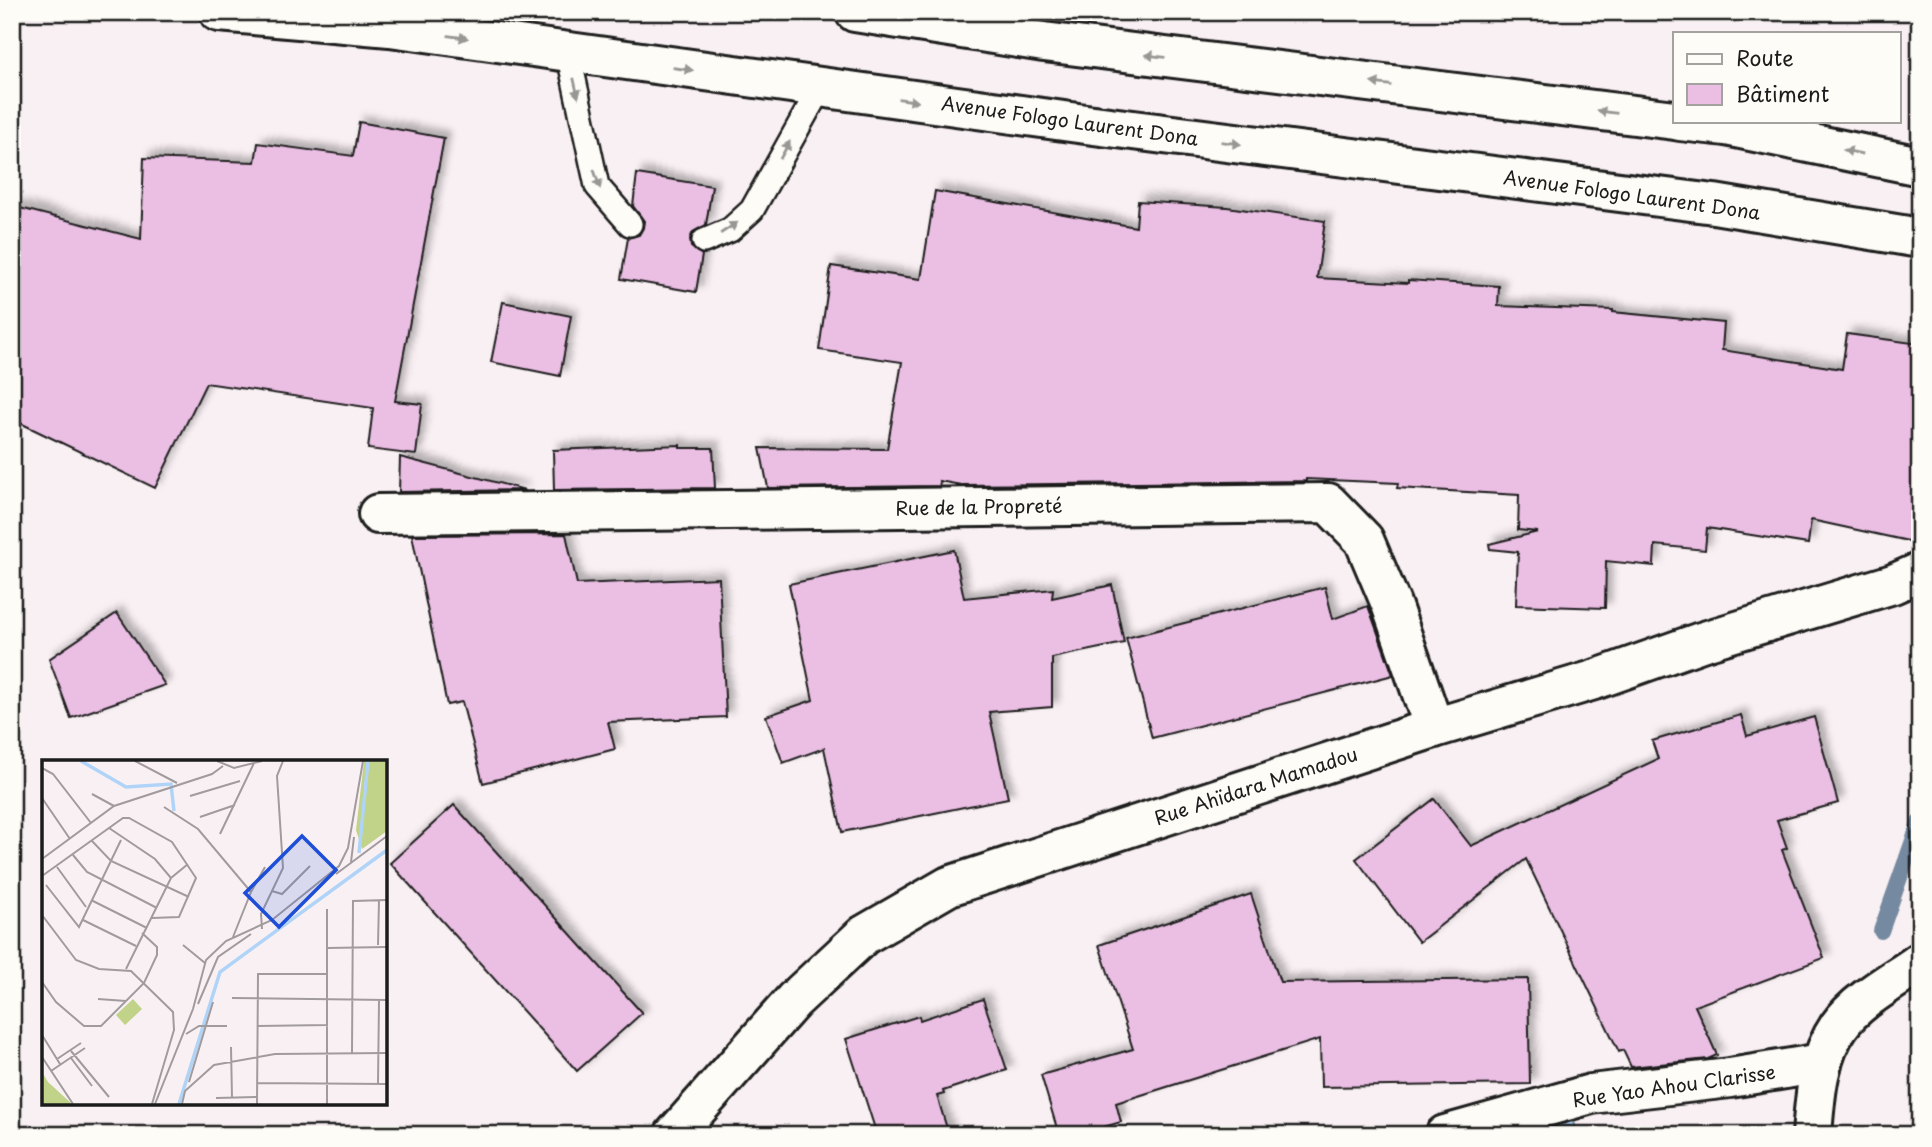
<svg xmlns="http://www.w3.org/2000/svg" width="1932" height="1147" font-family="'Playpen Sans',sans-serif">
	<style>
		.water { fill: #b0d4f8; stroke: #758aa0; stroke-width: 2 }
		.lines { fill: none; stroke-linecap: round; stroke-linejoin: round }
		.stream { stroke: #758aa0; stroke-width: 16 }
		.building { fill: #ebbfe4; stroke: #1c1c1c; stroke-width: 2; filter: url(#shadow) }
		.lane-casing { stroke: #1c1c1c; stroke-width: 28 }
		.street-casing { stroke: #1c1c1c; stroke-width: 44 }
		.secondary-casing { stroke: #1c1c1c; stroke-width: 44 }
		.lane { stroke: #fdfcf7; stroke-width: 23 }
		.street { stroke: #fdfcf7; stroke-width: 38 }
		.secondary { stroke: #fdfcf7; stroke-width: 38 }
		.oneway { fill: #989794 }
		.labels { text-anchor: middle; stroke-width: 6; stroke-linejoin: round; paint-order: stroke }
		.street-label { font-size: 19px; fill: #1c1c1c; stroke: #fdfcf7 }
		.inset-river { fill: none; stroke: #b0d4f8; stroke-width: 3.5 }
		.inset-road { fill: none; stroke: #a19b9d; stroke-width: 2 }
		.view { fill: #1d4ed8; fill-opacity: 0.15; stroke: #1d4ed8; stroke-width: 3.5 }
		.inset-edge { fill: none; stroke: #1c1c1c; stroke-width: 3.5 }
	</style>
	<defs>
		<filter id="shadow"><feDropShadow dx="6" dy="-6" stdDeviation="3.5" flood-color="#0004"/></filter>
	</defs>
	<rect width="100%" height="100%" fill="#f9f0f3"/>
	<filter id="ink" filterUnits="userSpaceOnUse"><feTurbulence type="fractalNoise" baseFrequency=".0143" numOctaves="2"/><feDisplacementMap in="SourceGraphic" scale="14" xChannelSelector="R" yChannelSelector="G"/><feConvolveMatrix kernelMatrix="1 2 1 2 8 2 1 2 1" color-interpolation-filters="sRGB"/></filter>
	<g filter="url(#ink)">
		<path class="water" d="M 1572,1119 L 1577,1135 L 1523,1135 Z"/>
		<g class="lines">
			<path class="stream" d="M 1881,931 L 1920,821"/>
		</g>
		<g class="building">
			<path d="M 359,122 L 444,138 L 395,401 L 422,404 L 416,455 L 368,449 L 373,408 L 206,383 L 155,488 L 12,419 L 12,206 L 141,239 L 144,158 L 255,162 L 258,143 L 353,156 Z"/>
			<path d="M 637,174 L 712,186 L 706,225 L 693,232 L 690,239 L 691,247 L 702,255 L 696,292 L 621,279 L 628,238 L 639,235 L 643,228 L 644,221 L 633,206 Z"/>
			<path d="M 935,191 L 1136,227 L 1138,201 L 1227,207 L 1325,221 L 1317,278 L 1408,283 L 1408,280 L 1499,286 L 1498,306 L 1613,310 L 1613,312 L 1724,323 L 1722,350 L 1842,369 L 1847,334 L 1920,344 L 1920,512 L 1913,542 L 1811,520 L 1808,544 L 1707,528 L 1705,550 L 1655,545 L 1654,566 L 1606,561 L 1605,608 L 1516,605 L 1518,552 L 1490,549 L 1489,544 L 1538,532 L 1518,530 L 1519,495 L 1397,488 L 1398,483 L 1306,479 L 1306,481 L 961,485 L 939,481 L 940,486 L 768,488 L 760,448 L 887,449 L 902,362 L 819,350 L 831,266 L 921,279 Z"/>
			<path d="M 503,302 L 571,316 L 560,376 L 491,362 Z"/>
			<path d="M 680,445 L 680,448 L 713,448 L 715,488 L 554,490 L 553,450 Z"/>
			<path d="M 400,457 L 525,490 L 399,492 Z"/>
			<path d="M 566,534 L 577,584 L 719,578 L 726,717 L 608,722 L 615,749 L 483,783 L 462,702 L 447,705 L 412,535 Z"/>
			<path d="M 954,550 L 964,598 L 1053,589 L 1052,598 L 1112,585 L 1124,643 L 1052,658 L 1052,707 L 989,712 L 1008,798 L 842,832 L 824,748 L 783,763 L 766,716 L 813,700 L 789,584 Z"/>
			<path d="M 1325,587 L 1333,619 L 1368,606 L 1393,675 L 1152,738 L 1126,638 Z"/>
			<path d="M 117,613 L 165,685 L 71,718 L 49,659 Z"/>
			<path d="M 1741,715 L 1747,736 L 1814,717 L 1838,803 L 1777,820 L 1787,848 L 1782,850 L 1824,958 L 1695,1006 L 1717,1055 L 1708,1059 L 1631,1067 L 1623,1050 L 1619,1052 L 1526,859 L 1419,942 L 1356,859 L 1434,799 L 1471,846 L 1658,759 L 1652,741 Z"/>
			<path d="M 454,805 L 642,1013 L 577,1071 L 390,863 Z"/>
			<path d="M 1251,894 L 1280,982 L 1528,979 L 1530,1084 L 1321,1087 L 1320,1039 L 1116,1103 L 1121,1122 L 1076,1135 L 1059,1135 L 1041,1075 L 1133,1049 L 1099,945 Z"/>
			<path d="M 983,999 L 1007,1070 L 943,1091 L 944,1094 L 937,1096 L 949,1135 L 877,1135 L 846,1039 L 919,1016 L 920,1020 Z"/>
		</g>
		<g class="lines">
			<defs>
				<g id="lane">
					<path d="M 568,52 L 597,186 L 630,224"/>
					<path d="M 704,241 L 730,230 L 752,210 L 820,88"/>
				</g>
				<g id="street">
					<path d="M 378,514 L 1328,503 L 1364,540 L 1391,604 L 1434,728"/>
					<path d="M 674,1135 L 794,1000 L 864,935 L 949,886 L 1434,728 L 1594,680 L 1701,642 L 1893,584 L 1920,572"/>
					<path d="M 1445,1135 L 1591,1094 L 1730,1078 L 1822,1063"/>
					<path d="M 1812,1135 C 1815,1097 1817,1058 1839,1026 C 1858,999 1894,981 1920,962"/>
				</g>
				<g id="secondary">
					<path d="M 219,12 L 390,27 L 1078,123 L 1714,204 L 1920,238"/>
					<path d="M 855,12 L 1044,42 L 1675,120"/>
					<path d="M 1680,121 L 1726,126 L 1920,166"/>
				</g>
			</defs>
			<use href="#lane" class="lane-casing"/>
			<use href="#street" class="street-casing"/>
			<use href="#secondary" class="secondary-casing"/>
			<use href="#lane" class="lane"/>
			<use href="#street" class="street"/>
			<use href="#secondary" class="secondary"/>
		</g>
		<defs><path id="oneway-solid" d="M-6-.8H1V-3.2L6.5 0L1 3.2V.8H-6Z" transform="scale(1.75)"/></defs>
		<g class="oneway">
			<use href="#oneway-solid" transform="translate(458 37) rotate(8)"/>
			<use href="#oneway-solid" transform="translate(1155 56) rotate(-173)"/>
			<use href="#oneway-solid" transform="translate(683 69) rotate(8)"/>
			<use href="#oneway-solid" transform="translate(1381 84) rotate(-173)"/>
			<use href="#oneway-solid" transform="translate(576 88) rotate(77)"/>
			<use href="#oneway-solid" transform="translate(908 100) rotate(8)"/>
			<use href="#oneway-solid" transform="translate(1607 112) rotate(-173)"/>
			<use href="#oneway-solid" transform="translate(1231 143) rotate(7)"/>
			<use href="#oneway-solid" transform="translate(785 150) rotate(-61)"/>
			<use href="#oneway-solid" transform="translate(1853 152) rotate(-168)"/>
			<use href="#oneway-solid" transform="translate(597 179) rotate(72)"/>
			<use href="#oneway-solid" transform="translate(729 228) rotate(-33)"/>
		</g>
	</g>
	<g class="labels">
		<g class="street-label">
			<text transform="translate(1070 121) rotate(8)" y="7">Avenue Fologo Laurent Dona</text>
			<text transform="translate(1632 195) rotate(8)" y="7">Avenue Fologo Laurent Dona</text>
			<text transform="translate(979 507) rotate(-1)" y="7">Rue de la Propreté</text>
			<text transform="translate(1256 786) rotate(-18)" y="7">Rue Ahïdara Mamadou</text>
			<text transform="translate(1674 1086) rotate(-8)" y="7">Rue Yao Ahou Clarisse</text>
		</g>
	</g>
	<g transform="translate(42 760)">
		<rect width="345" height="345" fill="#f9f0f3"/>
		<path d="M 322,1 L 345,1 L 345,71 L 320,89 L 314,70 ZM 91,239 L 100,249 L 83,265 L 74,255 ZM 0,312 L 6,322 L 30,344 L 0,344 Z" fill="#c0d388"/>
		<path class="inset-river" d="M 39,1 L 84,27 L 129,24 L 132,51M 317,93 L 326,1M 137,344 L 178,212 L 345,90"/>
		<path class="inset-road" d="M 93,1 L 135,23M 175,1 L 192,8 L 220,1M 0,8 L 11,14 L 49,63M 50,34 L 72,46M 148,36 L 198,21M 0,38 L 28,79M 122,47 L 156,69 L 209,132 L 191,177M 158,57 L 193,45M 67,68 L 113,99 L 129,118M 178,74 L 212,3M 50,81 L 69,101 L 147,137M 31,95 L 45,112 L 115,148M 0,99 L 72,46 L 170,14 L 181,6M 309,102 L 312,77M 15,107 L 44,147M 294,114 L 345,76M 0,116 L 81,58 L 87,58 L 130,82 L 154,118 L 137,157 L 110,158M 4,125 L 37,167 L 79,80M 230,131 L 240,134 L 268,106M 209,132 L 223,107M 49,140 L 105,168M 0,155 L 34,200 L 57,209 L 89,211 L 131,252 L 132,270 L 110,344M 41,160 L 94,186M 220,169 L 219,154 L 241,108 L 235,16 L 241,1M 141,185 L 163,203M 336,185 L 337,140M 285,188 L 345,187M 84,209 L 129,118 L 146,104M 0,222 L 14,242 L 42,266 L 59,266 L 102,223 L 115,195 L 115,187 L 100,173M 190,238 L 345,240M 56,239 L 84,241M 156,244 L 176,197 L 209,174M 285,265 L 285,344M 215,266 L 285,265 L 285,149M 144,274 L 157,266 L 185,266M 0,275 L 18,304M 189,287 L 190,338M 29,291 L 67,337M 310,293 L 311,141 L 345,140M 0,297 L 31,344M 29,298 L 50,326M 15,299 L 39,283M 9,311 L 43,288M 147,322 L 171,242M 215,323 L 345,324M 336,323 L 337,241M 174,338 L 215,337M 113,344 L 151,249 L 164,200 L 184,181 L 230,160 L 297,106 L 306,88 L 321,1M 140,344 L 143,331 L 172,305 L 233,294 L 345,293M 215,344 L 216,214 L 284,214"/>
		<path class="view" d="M 260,76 L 294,110 L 237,167 L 203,133 Z"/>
		<rect width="345" height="345" class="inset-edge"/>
	</g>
	<rect width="1932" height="1147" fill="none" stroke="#fdfcf7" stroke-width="42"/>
	<rect x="21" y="21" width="1890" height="1105" fill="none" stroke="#1c1c1c" stroke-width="2.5" filter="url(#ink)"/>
	<rect x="1673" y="32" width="228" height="91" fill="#fdfcf7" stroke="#a3a29f" stroke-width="2"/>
	<rect x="1687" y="54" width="35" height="10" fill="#fdfcf7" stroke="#a3a29f" stroke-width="2"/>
	<text x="1736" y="66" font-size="21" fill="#1c1c1c">Route</text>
	<rect x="1687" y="84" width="35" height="21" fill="#ebbfe4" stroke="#a3a29f" stroke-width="2"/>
	<text x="1736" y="102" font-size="21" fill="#1c1c1c">Bâtiment</text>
</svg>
